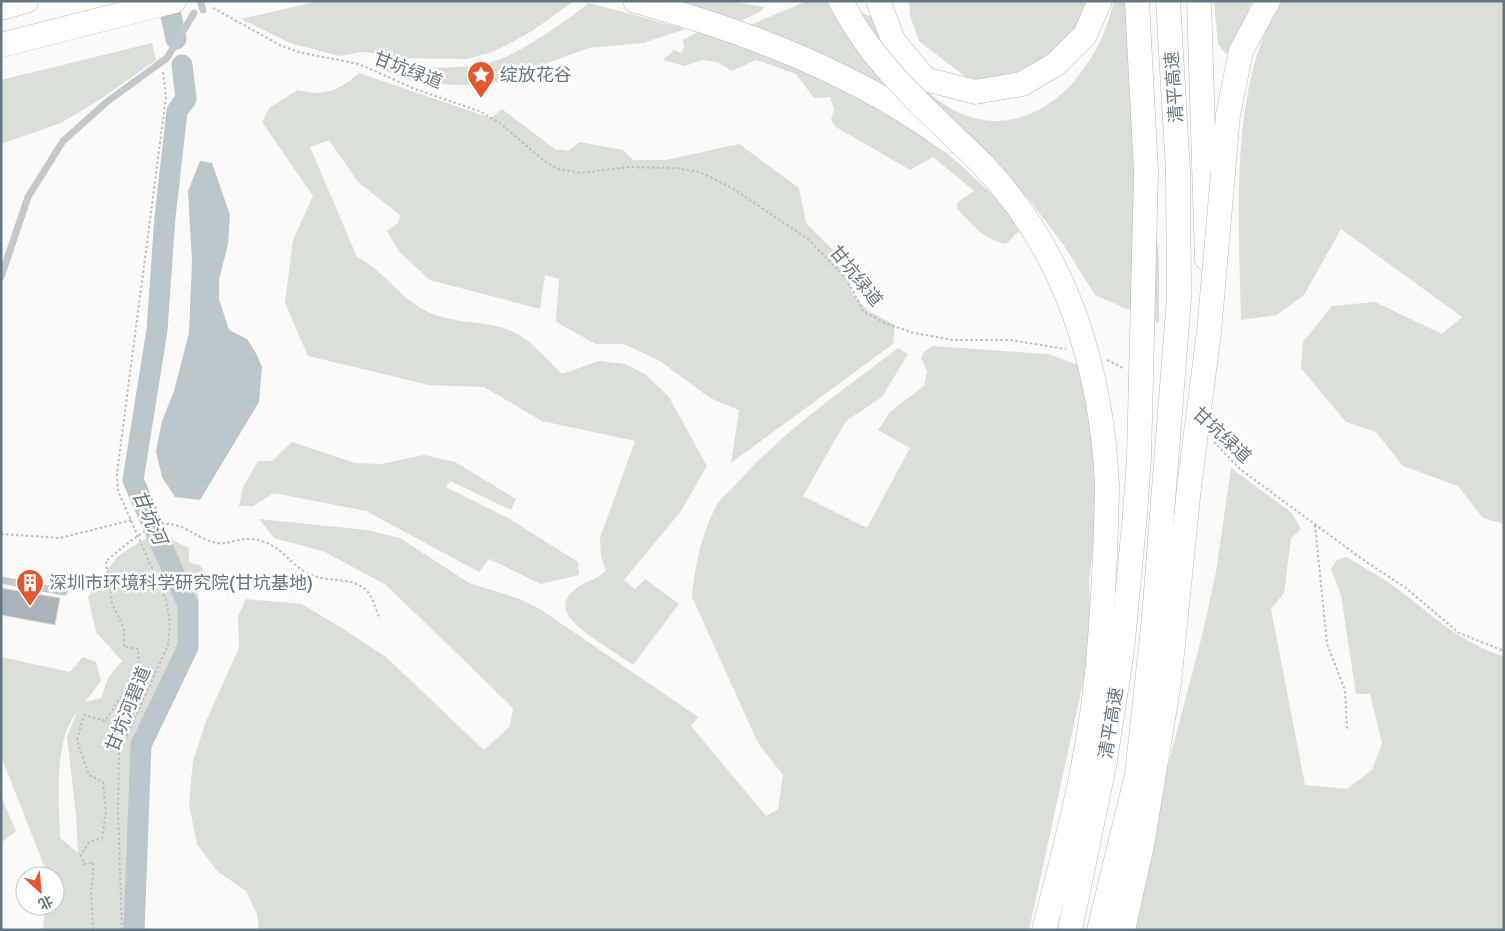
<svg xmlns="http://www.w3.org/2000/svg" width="1505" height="931" font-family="Signika,'Noto Sans SC',sans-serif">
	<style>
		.green { fill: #dadfd7; fill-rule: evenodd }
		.water { fill: #bbc7cb }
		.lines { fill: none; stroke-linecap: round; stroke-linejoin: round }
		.river { stroke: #bbc7cb; stroke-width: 21 }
		.building { fill: #aab3b9; stroke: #dcdcda }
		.highway-casing { stroke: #b4b9bd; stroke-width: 25 }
		.path { stroke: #bbbfc2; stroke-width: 2; stroke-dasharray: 2.5 2.5; stroke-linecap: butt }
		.lane { stroke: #c3c8cc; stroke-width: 7 }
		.highway { stroke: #fff; stroke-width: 24 }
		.highway-bridge-casing { stroke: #b4b9bd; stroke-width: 25; stroke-linecap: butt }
		.highway-bridge { stroke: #fff; stroke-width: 24 }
		.labels { text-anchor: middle; stroke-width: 5; stroke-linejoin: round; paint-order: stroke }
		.street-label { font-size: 18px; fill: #657683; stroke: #fff }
		.poi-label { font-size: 18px; fill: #657683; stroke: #fff; text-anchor: start }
		.water-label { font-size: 19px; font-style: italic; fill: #60757c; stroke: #fff }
	</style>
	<rect width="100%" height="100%" fill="#fafaf8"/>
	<g class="green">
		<path d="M 319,1 L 574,1 L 532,31 L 507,45 L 489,53 L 467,59 L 387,58 L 374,53 L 362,52 L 339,56 L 290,43 L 241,19 Z"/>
		<path d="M 676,1 L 729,1 L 764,7 L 762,11 L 738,22 Z"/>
		<path d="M 807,1 L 827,1 L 857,48 L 894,91 L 748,26 Z"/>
		<path d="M 909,1 L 1090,1 L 1063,62 L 990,96 L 919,41 L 910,16 Z"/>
		<path d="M 1114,1 L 1133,1 L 1159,260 L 1159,323 L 1095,295 L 1063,244 L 1027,197 L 905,73 L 857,11 L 889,24 C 896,40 902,62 913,76 C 994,171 1091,101 1114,1 Z"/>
		<path d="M 1214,1 L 1252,1 L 1234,49 L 1226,54 L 1218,44 Z"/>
		<path d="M 1282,1 L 1504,1 L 1504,524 L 1483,518 L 1458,486 L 1403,466 L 1376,432 L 1346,422 L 1301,368 L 1303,342 L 1332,306 L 1375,302 L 1442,334 L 1462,317 L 1341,229 L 1304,295 L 1277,315 L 1241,320 C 1239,230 1231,119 1264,35 C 1269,23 1276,12 1282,1 Z"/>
		<path d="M 589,3 L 686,29 L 643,43 L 589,48 L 490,84 L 458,85 L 413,82 L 386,71 L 388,66 C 420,67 453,70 484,64 C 515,58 563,23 589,3 Z"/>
		<path d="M 698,32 C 774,56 853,87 920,133 C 957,158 988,191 1020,222 L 1019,231 L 1006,244 C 984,239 971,225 957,208 L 958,202 L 974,191 L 933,157 L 910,170 L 836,127 L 831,120 L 834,109 L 830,97 L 814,98 L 796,74 L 756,60 L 732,71 L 717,62 L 702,60 L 684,66 L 663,60 L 674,50 L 681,53 L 684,47 L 683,40 Z"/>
		<path d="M 152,43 L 156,60 L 101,99 L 61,123 L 1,144 L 1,80 Z"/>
		<path d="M 359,73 L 491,118 L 502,109 L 555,149 L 569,151 L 579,142 L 623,150 L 633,160 L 666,160 L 739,144 L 799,188 L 806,223 L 837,254 L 846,267 L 852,294 L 867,310 L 895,325 L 893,344 L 731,463 L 739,410 L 710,398 L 660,361 L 624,344 L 596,344 L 556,322 L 559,279 L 545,275 L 540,309 L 430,280 L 399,252 L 387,231 L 398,223 L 400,215 L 358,182 L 329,140 L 310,147 L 357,257 C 381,269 396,292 419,307 C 444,323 472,320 500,327 C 526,333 544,356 562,374 L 599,361 L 625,364 L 645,374 L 669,397 L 707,466 L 681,511 L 624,580 L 635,589 L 645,579 L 679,604 L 633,665 C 618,654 569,626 566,610 C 564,603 567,597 572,592 C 582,581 597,581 606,570 L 601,557 L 600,538 L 635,441 L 542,421 L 484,387 L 429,385 L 308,356 L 285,303 L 293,240 L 313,196 L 262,122 L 269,108 L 298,90 C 325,97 338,91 359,73 Z"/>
		<path d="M 933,346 L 1048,354 L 1078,365 L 1094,431 L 1098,502 L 1089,582 L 1091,646 L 1029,930 L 259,930 L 257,914 L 246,891 L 217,871 L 197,844 L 189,805 L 193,761 L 206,721 L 239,648 L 238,616 L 246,599 L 302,604 L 348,632 L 386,657 L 484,750 L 510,726 L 513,708 L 386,585 L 325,552 L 274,538 L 259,519 L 366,530 L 400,538 L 469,583 L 520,599 L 540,609 L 698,717 L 691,726 L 766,816 L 778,809 L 783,775 L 758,743 L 692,597 C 694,569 703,526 719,502 C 724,495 732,489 737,483 C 784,430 842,391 898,348 L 908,354 L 882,397 L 846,421 L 803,496 L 867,528 L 910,448 L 878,430 L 890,412 L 924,386 L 927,371 L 921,358 L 924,352 Z"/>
		<path d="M 292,442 L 355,463 L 381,464 L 424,455 L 455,462 L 516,499 L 511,510 L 450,481 L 446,487 L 508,518 L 578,562 L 579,575 L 541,584 L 489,559 L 479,572 L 366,511 L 274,493 L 253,506 L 239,506 L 243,487 L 258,461 L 272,461 Z"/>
		<path d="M 1231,468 L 1292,513 L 1301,529 L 1291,538 L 1284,593 L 1271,609 L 1305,785 L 1347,789 L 1372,770 L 1382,743 L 1370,694 L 1356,694 L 1341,595 L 1331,569 L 1337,560 L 1346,557 C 1364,567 1383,578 1399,590 C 1432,615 1463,645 1504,656 L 1504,930 L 1125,930 L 1203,632 L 1216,572 Z"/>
		<path d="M 155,532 L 167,532 L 174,541 L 189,548 L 189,563 L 200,565 L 205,573 L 196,582 L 199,602 L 188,605 L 188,647 L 141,745 L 134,930 L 44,930 L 43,925 L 47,906 L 55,906 L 55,876 L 48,876 L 1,756 L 1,657 L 70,672 L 83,657 L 96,662 L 101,681 L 85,702 L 101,698 L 108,678 L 122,661 L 96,632 L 88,597 L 117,557 ZM 77,712 L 67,737 L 76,815 L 78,853 L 60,838 C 59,802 53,740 77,712 Z"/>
		<path d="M 1,796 L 16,831 L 1,843 Z"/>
	</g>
	<path class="water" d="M 200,161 L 212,163 L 230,215 L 228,244 L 219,280 L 219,299 L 229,330 L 247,339 L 256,353 L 262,367 L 259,402 L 200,500 L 175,497 L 162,477 L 156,451 L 162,421 L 174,391 L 189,333 L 192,261 L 188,191 Z"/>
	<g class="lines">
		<g class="river">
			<path d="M 170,11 L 176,39"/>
			<path d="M 134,930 L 141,745 L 188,647 L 188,605 L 133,480 L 157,330 L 165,217 L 177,111 L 186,99 L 182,65"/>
		</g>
	</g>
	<path class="building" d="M 1,588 L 60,598 L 55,625 L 1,615 Z"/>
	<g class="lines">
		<defs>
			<g id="highway">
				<path d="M 635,1 C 746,31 856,73 949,141"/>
				<path d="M 878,1 L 894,42 L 925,79 L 975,92 L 1022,84 L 1056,64 L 1085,35 L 1100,1"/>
				<path d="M 1137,1 L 1146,172"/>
				<path d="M 1168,1 L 1178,172"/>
				<path d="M 1199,1 L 1207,259"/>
				<path d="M 1,8 L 26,1"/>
				<path d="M 1,45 L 174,1"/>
				<path d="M 1223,173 L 1228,115 L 1241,51 L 1268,1"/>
				<path d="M 1044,930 C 1066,846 1089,759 1097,673 C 1103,611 1106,549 1107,486"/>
				<path d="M 1070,930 L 1105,761 L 1122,650 L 1135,514"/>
				<path d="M 1099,930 L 1137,775 L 1154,618 L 1162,514"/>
				<path d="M 1123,930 L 1142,845 L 1169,683 L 1189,487"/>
			</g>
		</defs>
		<use href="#highway" class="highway-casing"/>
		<g class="path">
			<path d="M 213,8 L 280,45 L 298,52 L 359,64 L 415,89 L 479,111 L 500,123 L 543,160 L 558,169 L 582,173 L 629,167 L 675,168 L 700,172 L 732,188 L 808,239 L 845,277 L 864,312 L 887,324 L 914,333 L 953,340 L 1010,340 L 1066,349"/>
			<path d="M 1107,360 L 1123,368"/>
			<path d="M 1214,442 L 1240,469 L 1362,559 L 1406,588 L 1459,633 L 1504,651"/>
			<path d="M 1315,525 L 1327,644 L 1345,690 L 1347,729"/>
			<path d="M 1,534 L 60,538 L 132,520"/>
			<path d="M 93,930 L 91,889 L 93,877 L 93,862 L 84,864 L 81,855 L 89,842 L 102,838 L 106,813 L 103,782 L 89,775 L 77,740 L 84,715 L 105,721 L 139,670 L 138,649 L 124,647 L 124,629 L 112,603 L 106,561 C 120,550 147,524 167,524 C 185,524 198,539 216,543 C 228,545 238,538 250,539 C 283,541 288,567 314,576 C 331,582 350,577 365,589 C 372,594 376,611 380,619"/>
			<path d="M 122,930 L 118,810 L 119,753 L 168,645 L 170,622 L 166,600 L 118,491 L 117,473 L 166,97 L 163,72"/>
		</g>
		<g class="lane">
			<path d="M 200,1 L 203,10"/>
			<path d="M 1,277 L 28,197 L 63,141 L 108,101 L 167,58 L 194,13"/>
			<path d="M 1,580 L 64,592"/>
		</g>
		<use href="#highway" class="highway"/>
		<defs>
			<g id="highway-bridge">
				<path d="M 841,1 C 873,67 934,115 984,166 C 1066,252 1102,369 1107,486"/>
				<path d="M 1189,487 L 1209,332 L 1223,173"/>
				<path d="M 1135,514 L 1139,458 L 1146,172"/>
				<path d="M 1162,514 L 1179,298 L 1178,172"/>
			</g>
		</defs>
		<use href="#highway-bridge" class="highway-bridge-casing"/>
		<use href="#highway-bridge" class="highway-bridge"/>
	</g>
	<defs>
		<symbol id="sight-pin" viewBox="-11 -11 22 30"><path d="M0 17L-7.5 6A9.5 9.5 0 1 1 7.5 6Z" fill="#e4572e" stroke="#fff"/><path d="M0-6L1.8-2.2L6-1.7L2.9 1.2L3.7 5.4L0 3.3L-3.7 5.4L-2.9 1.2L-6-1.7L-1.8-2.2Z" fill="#fff"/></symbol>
		<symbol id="building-pin" viewBox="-11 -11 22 30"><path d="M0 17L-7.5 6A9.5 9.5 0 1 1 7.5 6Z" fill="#e4572e" stroke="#fff"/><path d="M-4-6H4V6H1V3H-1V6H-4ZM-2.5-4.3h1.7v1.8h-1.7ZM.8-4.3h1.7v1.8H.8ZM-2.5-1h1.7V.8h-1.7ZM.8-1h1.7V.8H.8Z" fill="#fff"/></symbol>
	</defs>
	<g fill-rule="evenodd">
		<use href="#sight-pin" x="465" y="59" width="32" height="43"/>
		<use href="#building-pin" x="14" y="567" width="32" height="43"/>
	</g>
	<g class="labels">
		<g class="street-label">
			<text transform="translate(408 70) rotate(21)" y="6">甘坑绿道</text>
			<text transform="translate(1174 87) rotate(-94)" y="6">清平高速</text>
			<text transform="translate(856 276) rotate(51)" y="6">甘坑绿道</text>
			<text transform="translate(1222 435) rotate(43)" y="6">甘坑绿道</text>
			<text transform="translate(128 709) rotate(-68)" y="6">甘坑河碧道</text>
			<text transform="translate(1111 723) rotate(-81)" y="6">清平高速</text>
		</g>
		<g class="poi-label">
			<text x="500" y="81">绽放花谷</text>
			<text x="49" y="589">深圳市环境科学研究院(甘坑基地)</text>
		</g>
		<g class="water-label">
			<text transform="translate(150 517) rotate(66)" y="7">甘坑河</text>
		</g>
	</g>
	<rect width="1505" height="931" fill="none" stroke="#657683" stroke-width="5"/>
	<g transform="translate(40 891) rotate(154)"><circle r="24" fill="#ffffff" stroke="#c1c8cd"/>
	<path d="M0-4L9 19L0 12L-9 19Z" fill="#e4572e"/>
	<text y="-8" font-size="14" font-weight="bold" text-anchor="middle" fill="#657683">北</text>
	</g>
</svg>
